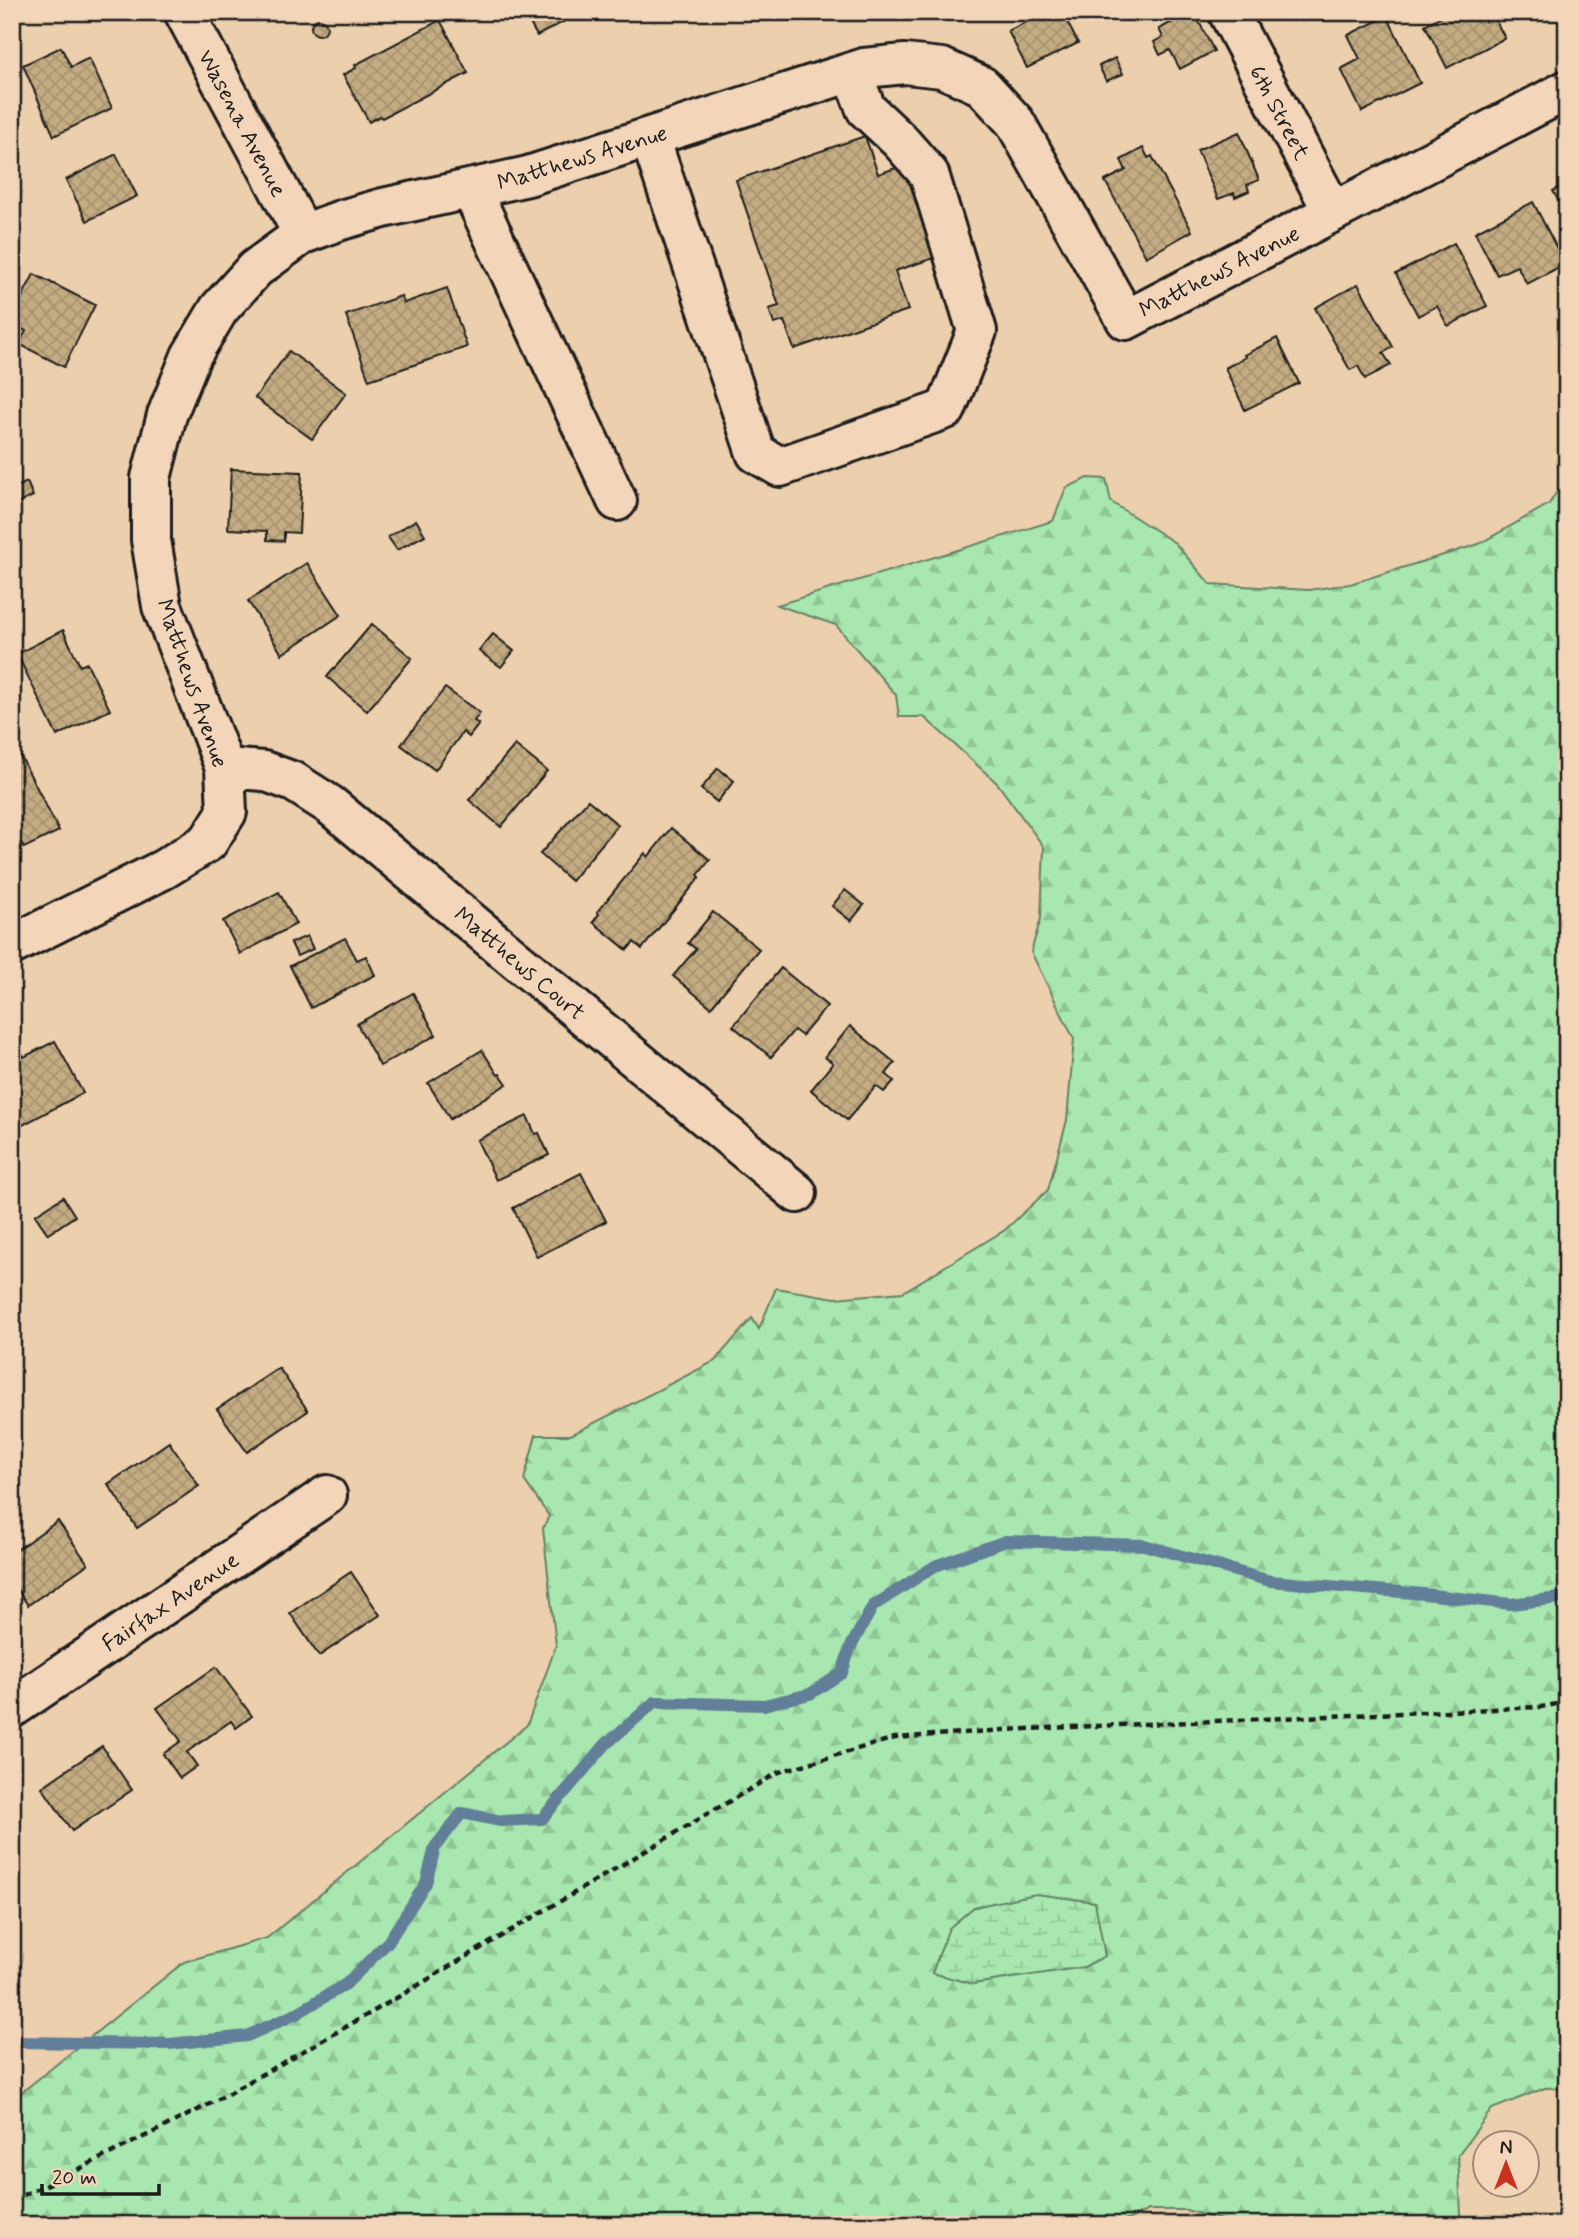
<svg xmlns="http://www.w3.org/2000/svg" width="1579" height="2237" font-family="Mynerve,sans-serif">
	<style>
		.forest { fill: url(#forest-firs); stroke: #628266; stroke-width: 2 }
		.wetland { fill: url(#wetland-marsh); stroke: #628266; stroke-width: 2 }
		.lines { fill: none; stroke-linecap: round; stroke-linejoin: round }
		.stream { stroke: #627e98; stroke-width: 12 }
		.building { fill: url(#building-cross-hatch); stroke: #1c1c1c; stroke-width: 2 }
		.minor-casing { stroke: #1c1c1c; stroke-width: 44 }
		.path { stroke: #1c1c1c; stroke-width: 4.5; stroke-dasharray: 7 5; stroke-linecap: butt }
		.minor { stroke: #f3d5b9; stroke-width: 38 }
		.labels { text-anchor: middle; stroke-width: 6; stroke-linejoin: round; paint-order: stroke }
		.street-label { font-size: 23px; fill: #1c1c1c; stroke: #f3d5b9 }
	</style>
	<defs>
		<pattern id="forest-firs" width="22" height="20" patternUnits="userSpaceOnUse" patternTransform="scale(1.75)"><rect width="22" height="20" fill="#a8e7af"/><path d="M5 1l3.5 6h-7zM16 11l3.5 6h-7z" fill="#90c696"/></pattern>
		<pattern id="wetland-marsh" width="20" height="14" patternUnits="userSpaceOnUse" patternTransform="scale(1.75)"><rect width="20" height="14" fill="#a8e7af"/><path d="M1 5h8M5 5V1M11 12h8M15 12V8" fill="none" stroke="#90c696"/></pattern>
		<pattern id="building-cross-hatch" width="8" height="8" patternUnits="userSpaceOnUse" patternTransform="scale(1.75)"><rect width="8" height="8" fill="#c4ac82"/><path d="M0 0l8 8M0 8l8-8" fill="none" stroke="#a89370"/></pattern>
	</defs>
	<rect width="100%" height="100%" fill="#eccfad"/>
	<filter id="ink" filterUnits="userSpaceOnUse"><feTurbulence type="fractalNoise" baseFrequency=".0143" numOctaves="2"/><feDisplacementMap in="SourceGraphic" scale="14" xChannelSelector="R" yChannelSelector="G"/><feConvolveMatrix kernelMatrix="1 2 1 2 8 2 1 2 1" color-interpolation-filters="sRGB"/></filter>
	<g filter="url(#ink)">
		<path class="forest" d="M 1567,476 L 1567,2087 L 1545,2088 L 1492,2109 L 1458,2155 L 1461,2214 L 1467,2225 L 1239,2225 L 1186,2210 L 1149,2210 L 1116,2225 L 12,2225 L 12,2100 L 184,1962 L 267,1938 L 527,1725 L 556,1646 L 543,1528 L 549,1516 L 524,1480 L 536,1435 L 571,1435 L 715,1361 L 752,1318 L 759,1329 L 776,1288 L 835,1298 L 903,1292 L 1005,1230 L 1048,1190 L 1067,1120 L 1074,1039 L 1031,952 L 1041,918 L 1044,847 L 997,783 L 924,717 L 899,717 L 896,695 L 836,625 L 777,605 L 1053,521 L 1066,488 L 1088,478 L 1106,479 L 1111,502 L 1175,543 L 1210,584 L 1309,590 L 1350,584 L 1479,544 L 1549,504 Z"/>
		<path class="wetland" d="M 1036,1894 L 1095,1902 L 1105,1956 L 1084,1967 L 973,1984 L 932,1973 L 949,1928 L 974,1907 Z"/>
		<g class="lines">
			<path class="stream" d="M 12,2042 L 169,2044 L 247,2036 L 296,2014 L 346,1984 L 388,1942 L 426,1883 L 435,1847 L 462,1813 L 501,1821 L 542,1819 L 606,1744 L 655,1702 L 764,1705 L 810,1694 L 842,1673 L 850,1648 L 873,1606 L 935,1566 L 1006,1541 L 1144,1545 L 1270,1581 L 1424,1594 L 1511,1604 L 1567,1597"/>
		</g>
		<g class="building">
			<path d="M 537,12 L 557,12 L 563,22 L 537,36 L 527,18 Z"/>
			<path d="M 1046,12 L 1062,12 L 1078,43 L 1027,68 L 1008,31 Z"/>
			<path d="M 1191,12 L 1194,12 L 1214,51 L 1180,69 L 1170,50 L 1160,55 L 1154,42 L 1163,37 L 1159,29 Z"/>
			<path d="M 1442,12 L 1491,12 L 1505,38 L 1447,68 L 1425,25 L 1443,15 Z"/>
			<path d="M 1387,16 L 1420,83 L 1362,112 L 1341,69 L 1360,59 L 1348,35 Z"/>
			<circle cx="319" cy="27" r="8"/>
			<path d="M 440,20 L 468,73 L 382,118 L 380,116 L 369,122 L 343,75 L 356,68 L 355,65 Z"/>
			<path d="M 61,47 L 71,67 L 89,58 L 112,108 L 54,136 L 23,65 Z"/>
			<path d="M 1115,58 L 1123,74 L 1106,81 L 1099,66 Z"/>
			<path d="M 1239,132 L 1259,180 L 1247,185 L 1249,191 L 1235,197 L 1234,193 L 1218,199 L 1197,150 Z"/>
			<path d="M 865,136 L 878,174 L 911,163 L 943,255 L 895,271 L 908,310 L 794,349 L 784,321 L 774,324 L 769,309 L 779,306 L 736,180 Z"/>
			<path d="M 1143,148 L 1148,158 L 1152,156 L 1192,231 L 1146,257 L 1105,181 L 1126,170 L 1121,160 Z"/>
			<path d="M 116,154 L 137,196 L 87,221 L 66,180 Z"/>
			<path d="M 1567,184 L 1567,216 L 1553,191 Z"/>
			<path d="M 1533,202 L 1565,264 L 1527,284 L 1517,266 L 1497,275 L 1475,232 Z"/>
			<path d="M 1454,243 L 1487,306 L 1448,326 L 1437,306 L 1418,316 L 1396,274 Z"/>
			<path d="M 34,274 L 95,305 L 64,367 L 19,344 L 26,331 L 12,324 L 12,316 Z"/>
			<path d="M 1358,284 L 1393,347 L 1383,353 L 1391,365 L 1365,379 L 1358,366 L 1350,370 L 1315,308 Z"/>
			<path d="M 447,288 L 467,347 L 369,380 L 346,315 L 401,296 L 404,303 Z"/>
			<path d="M 1277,338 L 1299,383 L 1245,410 L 1225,368 L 1246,357 L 1244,355 Z"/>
			<path d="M 289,351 L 346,393 L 312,439 L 255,398 Z"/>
			<path d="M 231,469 L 302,472 L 299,533 L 284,532 L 284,541 L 267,540 L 267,531 L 228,529 Z"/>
			<path d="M 27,482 L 33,496 L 13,506 L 12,489 Z"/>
			<path d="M 416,520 L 425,535 L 397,550 L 388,537 Z"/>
			<path d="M 307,563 L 341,615 L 282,654 L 248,601 Z"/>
			<path d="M 372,624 L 412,658 L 367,711 L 327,677 Z"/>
			<path d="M 63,630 L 80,666 L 87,663 L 110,710 L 57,736 L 17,654 Z"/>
			<path d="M 493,634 L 514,651 L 501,667 L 479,651 Z"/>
			<path d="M 445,688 L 480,713 L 474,721 L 479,724 L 469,737 L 463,732 L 435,770 L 401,745 Z"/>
			<path d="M 515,745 L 547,771 L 501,827 L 469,800 Z"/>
			<path d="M 20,755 L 59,831 L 24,848 L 22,844 L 12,849 L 12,759 Z"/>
			<path d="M 718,768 L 734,781 L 717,802 L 701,789 Z"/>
			<path d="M 588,800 L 618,825 L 571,881 L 540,854 Z"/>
			<path d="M 671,828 L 710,860 L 698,875 L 700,877 L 642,949 L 634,942 L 627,950 L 593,922 L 599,914 L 597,912 L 645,853 L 648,857 Z"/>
			<path d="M 845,890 L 864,905 L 851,921 L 832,906 Z"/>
			<path d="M 279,892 L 296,924 L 240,954 L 223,921 Z"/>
			<path d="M 713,912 L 759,949 L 711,1007 L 673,976 L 696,949 L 688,943 Z"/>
			<path d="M 307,936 L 313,949 L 297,956 L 291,943 Z"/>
			<path d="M 345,938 L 357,960 L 366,956 L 375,975 L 311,1008 L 290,966 Z"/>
			<path d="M 781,968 L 827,1006 L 802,1036 L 794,1030 L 771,1057 L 733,1026 Z"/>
			<path d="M 413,993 L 436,1035 L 380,1066 L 357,1024 Z"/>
			<path d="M 850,1026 L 895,1063 L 886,1074 L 894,1081 L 884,1092 L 876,1086 L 847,1120 L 811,1090 L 833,1063 L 825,1057 Z"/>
			<path d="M 55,1041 L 83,1093 L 19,1127 L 12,1115 L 12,1048 L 17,1045 L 24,1057 Z"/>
			<path d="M 482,1050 L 498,1075 L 500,1074 L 507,1084 L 450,1119 L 428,1083 Z"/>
			<path d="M 527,1116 L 535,1134 L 539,1133 L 549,1155 L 496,1180 L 477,1140 Z"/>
			<path d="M 581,1173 L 606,1221 L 537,1257 L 513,1208 Z"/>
			<path d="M 63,1197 L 75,1216 L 48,1234 L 35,1215 Z"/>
			<path d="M 279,1368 L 308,1411 L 247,1452 L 217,1409 Z"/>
			<path d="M 169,1442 L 199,1486 L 137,1528 L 108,1484 Z"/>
			<path d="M 58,1521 L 88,1564 L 28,1605 L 12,1582 L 12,1553 Z"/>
			<path d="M 351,1572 L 380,1615 L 319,1656 L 290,1613 Z"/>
			<path d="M 216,1667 L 252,1716 L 236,1728 L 231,1721 L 187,1752 L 197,1766 L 180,1778 L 163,1754 L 181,1741 L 157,1708 Z"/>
			<path d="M 102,1746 L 132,1790 L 72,1831 L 42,1787 Z"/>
		</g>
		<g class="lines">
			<defs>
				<g id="minor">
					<path d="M 184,12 L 303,234"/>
					<path d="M 1228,12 L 1333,212"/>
					<path d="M 650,138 L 756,453 L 780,467 L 946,409 L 977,331 L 929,174 L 900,141 L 866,109 L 852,73"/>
					<path d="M 471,189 L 617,501"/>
					<path d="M 225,768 L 264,771 L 294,782 L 330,805 L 797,1193"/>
					<path d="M 12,945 L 164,869 L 208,842 L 227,812 L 225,768 L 162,606 L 151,540 L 151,478 L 167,415 L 191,356 L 219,309 L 255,269 L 303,234 L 341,220 L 383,208 L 528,176 L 864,68 L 905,64 L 942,68 L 982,86 L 1015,122 L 1126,320 L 1567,90"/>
					<path d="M 12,1708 L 327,1495"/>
				</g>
			</defs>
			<use href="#minor" class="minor-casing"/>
			<path class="path" d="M 12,2200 L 55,2181 L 206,2106 L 388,2003 L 779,1772 L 895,1738 L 1003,1730 L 1541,1707 L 1567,1702"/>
			<use href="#minor" class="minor"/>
		</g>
	</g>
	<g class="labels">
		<g class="street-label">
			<text transform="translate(1280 112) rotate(62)" y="8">6th Street</text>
			<text transform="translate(243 123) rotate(62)" y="8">Wasena Avenue</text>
			<text transform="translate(582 157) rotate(-17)" y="8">Matthews Avenue</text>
			<text transform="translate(1219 271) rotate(-27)" y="8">Matthews Avenue</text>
			<text transform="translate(193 683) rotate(71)" y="8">Matthews Avenue</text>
			<text transform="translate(520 963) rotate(40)" y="8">Matthews Court</text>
			<text transform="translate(170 1601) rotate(-34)" y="8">Fairfax Avenue</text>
		</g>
	</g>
	<rect width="1579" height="2237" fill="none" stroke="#f3d5b9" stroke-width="42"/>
	<rect x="21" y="21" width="1537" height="2195" fill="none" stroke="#1c1c1c" stroke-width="2.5" filter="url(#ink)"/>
	<g transform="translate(1506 2164)"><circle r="33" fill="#f3d5b9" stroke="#9d8b7a" stroke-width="2"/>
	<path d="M0-5L12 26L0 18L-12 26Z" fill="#c8321e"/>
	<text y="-10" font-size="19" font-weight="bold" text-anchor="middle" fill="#1c1c1c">N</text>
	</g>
	<path d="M42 2184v10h117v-10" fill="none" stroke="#1c1c1c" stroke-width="3.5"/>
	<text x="52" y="2184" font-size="21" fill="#1c1c1c" stroke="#f3d5b9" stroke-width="5" paint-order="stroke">20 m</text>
</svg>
